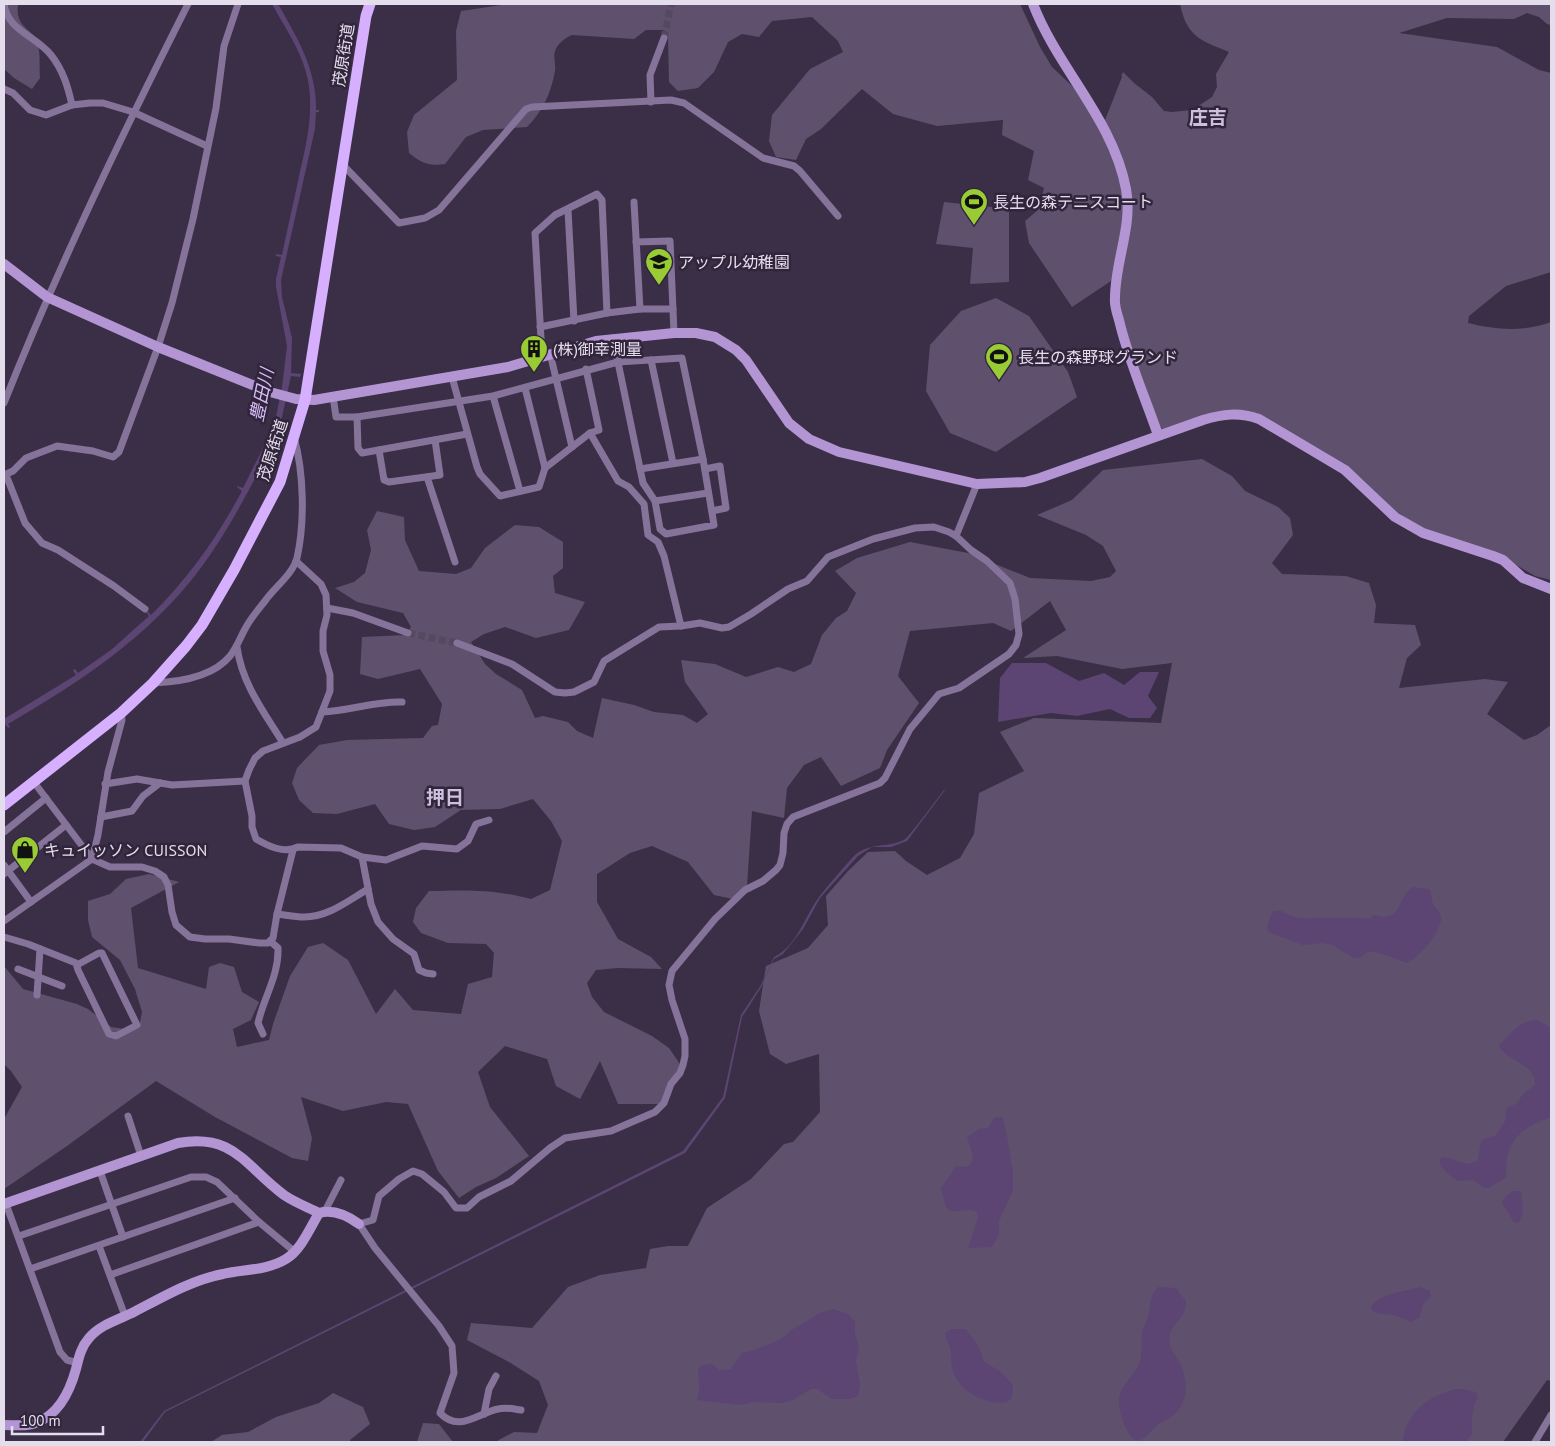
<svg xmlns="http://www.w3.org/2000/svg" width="1555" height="1446" font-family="'PT Sans','Noto Sans JP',sans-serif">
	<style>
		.green { fill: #5f516e }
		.water { fill: #5c4572 }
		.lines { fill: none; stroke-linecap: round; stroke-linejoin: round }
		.street-tunnel { stroke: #544960; stroke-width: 7; stroke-dasharray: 7 3.5; stroke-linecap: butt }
		.street { stroke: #86739a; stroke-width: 7 }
		.secondary { stroke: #b495d3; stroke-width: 10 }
		.primary { stroke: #d7afff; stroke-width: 11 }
		.labels { text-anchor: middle; stroke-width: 5; stroke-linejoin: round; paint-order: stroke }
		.street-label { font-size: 16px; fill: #e4ddec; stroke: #31253c }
		.poi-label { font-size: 16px; fill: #e4ddec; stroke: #31253c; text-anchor: start }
		.water-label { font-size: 18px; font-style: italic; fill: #d8bcf6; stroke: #31253c }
		.quarter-label { font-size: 19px; font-weight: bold; fill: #cdbfdd; stroke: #31253c }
	</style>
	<rect width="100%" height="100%" fill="#3b2f47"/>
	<g class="green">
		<path d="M 4,4 L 18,4 C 15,29 32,27 37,42 C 41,53 39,67 40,78 L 32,89 L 14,78 L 4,69 Z"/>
		<path d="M 508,4 L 1020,4 L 1040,47 L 1052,67 L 1089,102 L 1105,120 L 1122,77 L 1121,74 L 1122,75 L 1123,72 L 1134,83 L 1152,97 L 1164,111 L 1171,112 L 1192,110 L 1212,97 L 1217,87 L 1216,74 L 1229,52 C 1200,40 1187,37 1180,4 L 1551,4 L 1551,25 L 1547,24 L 1539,17 L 1527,13 L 1514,19 L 1447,18 L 1399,33 L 1497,47 L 1539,70 L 1551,73 L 1551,272 L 1506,286 L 1469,316 L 1468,323 C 1496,330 1524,332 1551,322 L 1551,580 L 1535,576 L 1499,555 L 1423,530 L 1396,511 L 1360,477 L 1326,453 L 1251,414 L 1159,431 L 1133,359 L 1118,298 L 1120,279 L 1111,281 L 1072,307 L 1029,243 L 1025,221 L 1038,210 L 1044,188 L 1028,180 L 1034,151 L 1002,135 L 1003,120 L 937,126 L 893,114 L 862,89 L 821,129 L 806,139 L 796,160 L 776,157 L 769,141 L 772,115 L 810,69 L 843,52 L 838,41 L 812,17 L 772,21 L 759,37 L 742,34 L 728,42 L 714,72 L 698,88 L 678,91 L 669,82 L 668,34 L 664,30 L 646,30 L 634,39 L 572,35 C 565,38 558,43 555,51 C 553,56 556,65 555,71 C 551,93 543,111 527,127 L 483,130 L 466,137 L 445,164 C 428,166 423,164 409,153 L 407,132 L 414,115 L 457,80 L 456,31 L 461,11 Z"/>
		<path d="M 944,202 L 1009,209 L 1009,282 L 970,284 L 973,248 L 936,244 Z"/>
		<path d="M 996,298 L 1029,316 L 1068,372 L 1077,397 L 996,452 L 950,433 L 926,391 L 930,345 L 961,311 Z"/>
		<path d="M 1202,459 L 1232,476 L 1245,491 L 1278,507 L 1290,518 L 1293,535 L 1272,563 L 1282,574 L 1346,576 L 1369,583 L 1376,605 L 1374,623 L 1415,625 L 1421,645 L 1407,658 L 1399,688 L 1485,679 L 1508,682 L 1487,714 L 1524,740 L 1537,735 L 1551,725 L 1551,1381 L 1547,1380 L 1503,1442 L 495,1442 L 514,1432 L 537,1433 L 548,1405 L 539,1381 L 509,1362 L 467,1340 L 471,1323 L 532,1328 L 568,1287 L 600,1275 L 646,1268 L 650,1249 L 668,1246 L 688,1246 L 707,1208 L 751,1179 L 784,1144 L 793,1142 L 820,1112 L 819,1054 L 786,1064 L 770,1054 L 759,1011 L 766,966 L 808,948 L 828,925 L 826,896 L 848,871 L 868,852 L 895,851 L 906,861 L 927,875 L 960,858 L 974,834 L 979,793 L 1024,771 L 1000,732 L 1034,718 L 1161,723 L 1172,663 L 1122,669 L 1057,656 L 1023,658 L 1066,630 L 1050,601 L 1011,631 L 993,623 L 910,631 L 898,676 L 919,703 L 887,750 L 880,768 L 841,786 L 821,757 L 804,765 L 787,788 L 784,818 L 752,811 L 747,886 L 733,899 L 714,895 L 688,862 L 652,846 L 630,853 L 597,874 L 597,902 L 618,939 L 651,957 L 662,969 L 618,968 L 596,970 L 587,983 L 592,997 L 604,1012 L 652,1036 L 669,1048 L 682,1067 L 660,1104 L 618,1104 L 600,1061 L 580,1099 L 556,1086 L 547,1059 L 505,1046 L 478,1072 L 490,1107 L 529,1156 L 496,1178 L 476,1187 L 459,1198 L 438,1171 L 408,1104 L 386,1102 L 343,1111 L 301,1097 L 312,1138 L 308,1161 L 292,1158 L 215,1117 L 156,1081 L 67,1146 L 4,1189 L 4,1119 L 22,1087 L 11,1071 L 4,1064 L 4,966 L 23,989 L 77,1004 L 88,1009 L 111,1027 L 125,1029 L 139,1027 L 142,1012 L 135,989 L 120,960 L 92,937 L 88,920 L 88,901 L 110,894 L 126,879 L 149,874 L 179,882 L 131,908 L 138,968 L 206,989 L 209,967 L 220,963 L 234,967 L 242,992 L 259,1002 L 251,1020 L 233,1029 L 237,1047 L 269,1040 L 273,1024 L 290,976 L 308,947 L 323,943 L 348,960 L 376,1014 L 395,989 L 413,1010 L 461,1014 L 468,984 L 492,977 L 494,953 L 486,944 L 448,943 L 421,933 L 413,922 L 416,908 L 429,891 C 467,890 493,889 531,899 L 550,890 L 562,841 L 551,821 L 533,799 L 500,809 L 461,810 L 435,827 L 414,830 L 389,824 L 375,804 L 337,814 L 313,813 L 299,800 L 292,783 L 297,768 L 319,745 L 347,740 L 423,738 L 432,726 L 438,725 L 442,704 L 420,669 L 378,679 L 360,674 L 362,637 L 406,635 L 411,627 L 403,613 L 357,602 L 335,588 L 354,582 L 365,573 L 371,550 L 367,530 L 377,511 L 404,517 L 405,540 L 419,571 L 456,574 L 471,568 L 485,548 L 515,525 L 539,527 L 563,542 L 563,568 L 553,576 L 555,593 L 585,602 L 569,630 L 536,638 L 505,627 L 484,634 L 471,642 L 485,664 L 496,674 L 522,690 L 535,718 L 543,716 L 568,722 L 577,731 L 593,738 L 602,698 L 634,705 L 654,712 L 683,715 L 697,723 L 708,714 L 685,682 L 681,660 L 715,664 L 746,677 L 778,667 L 794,672 L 811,664 L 822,635 L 836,618 L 847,611 L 856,593 L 835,571 L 857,558 L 910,542 L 968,553 L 1030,578 L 1091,581 L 1110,577 L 1116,571 L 1103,546 L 1086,535 L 1037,515 L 1072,500 L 1103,470 Z"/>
		<path d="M 333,1393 L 363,1407 L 370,1424 L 350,1440 L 351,1442 L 211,1442 L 222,1435 L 248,1432 L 276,1417 L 319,1403 Z"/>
		<path d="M 423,1423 L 439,1424 L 453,1442 L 417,1442 Z"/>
	</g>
	<g class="water">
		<path d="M 272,4 L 278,4 C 297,37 317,70 316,110 L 319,110 L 319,112 L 316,112 L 315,129 L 281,280 L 282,297 L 292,338 L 291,373 L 301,374 L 300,377 L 291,376 L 282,417 L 261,465 L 265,469 L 261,467 C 242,503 224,537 200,569 C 150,636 80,682 8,724 L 10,727 L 8,728 L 6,725 L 4,726 L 4,719 L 76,675 L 73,670 L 75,669 L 78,673 L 111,650 L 149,616 L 146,612 L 147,611 L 151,615 C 189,578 218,536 242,491 L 237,487 L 237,486 L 243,488 L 269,436 L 276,417 L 282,387 L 287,346 L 276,287 L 276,279 L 281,257 L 276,256 L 276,254 L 282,255 C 287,230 293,205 298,181 C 306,144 316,109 306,72 C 299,47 284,26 272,4 Z"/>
		<path d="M 1012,663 L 1046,663 L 1079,681 L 1104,673 L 1124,685 L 1140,672 L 1159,672 L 1148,696 L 1157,708 L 1150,718 L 1129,718 L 1110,709 L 1077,716 L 1051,713 L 998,722 L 1000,678 Z"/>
		<path d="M 944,790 L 945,790 L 907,841 L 891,847 L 872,847 L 858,856 L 820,898 L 803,929 L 783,954 L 774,959 L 762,986 L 742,1017 L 725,1098 L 685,1153 L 165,1412 L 143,1442 L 140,1442 L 164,1411 L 683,1151 L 723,1097 L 741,1015 L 761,985 L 774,957 C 797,946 805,916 819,897 C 830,883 842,869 854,856 C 869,842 887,848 904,840 C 908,839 938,797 944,790 Z"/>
		<path d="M 1413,887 L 1429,889 C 1432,894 1431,899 1433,904 C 1435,909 1441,911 1441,917 C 1442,931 1420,957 1407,963 C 1397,960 1374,948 1366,953 C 1363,955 1362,957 1359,958 L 1354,958 L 1332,945 L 1323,943 L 1303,945 L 1268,932 C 1266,926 1270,916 1273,911 C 1283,908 1289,917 1298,918 C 1322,919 1345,916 1369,919 L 1374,915 C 1403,924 1397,896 1413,887 Z"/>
		<path d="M 1537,1020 L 1551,1028 L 1551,1117 C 1519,1129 1505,1141 1506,1177 L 1489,1188 L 1484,1188 L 1473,1180 L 1458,1181 C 1450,1176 1441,1170 1439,1159 L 1445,1157 L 1468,1164 L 1478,1161 L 1481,1140 L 1495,1136 L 1505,1121 L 1506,1109 L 1508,1107 L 1516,1104 L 1523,1094 L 1535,1085 C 1536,1063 1503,1060 1499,1045 C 1511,1034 1518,1021 1537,1020 Z"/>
		<path d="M 1000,1117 L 1003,1118 L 1007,1136 L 1013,1172 L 1013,1191 L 999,1221 L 999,1234 L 992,1247 L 968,1248 L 978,1217 L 977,1212 C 964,1205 948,1221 944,1200 C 943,1195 941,1193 941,1188 L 956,1166 L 967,1167 L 971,1164 L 973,1157 L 967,1137 L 979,1129 L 988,1128 L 994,1118 Z"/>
		<path d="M 1513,1191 L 1519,1191 L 1521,1192 C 1522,1203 1526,1215 1518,1223 L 1514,1222 L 1502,1203 L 1505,1197 Z"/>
		<path d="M 1158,1287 L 1176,1288 L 1186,1301 C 1187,1318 1173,1321 1170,1335 C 1167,1347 1175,1354 1180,1363 C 1187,1378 1189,1397 1178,1411 C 1173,1417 1165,1420 1159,1424 C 1150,1429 1147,1442 1135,1440 C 1125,1432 1118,1411 1119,1398 C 1122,1382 1137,1375 1141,1357 C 1142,1350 1141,1342 1142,1334 C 1142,1327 1147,1322 1148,1316 C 1151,1305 1149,1296 1158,1287 Z"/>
		<path d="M 1420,1287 L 1430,1291 L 1431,1296 L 1423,1305 L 1419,1318 L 1411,1322 L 1394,1315 L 1377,1313 L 1372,1310 L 1371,1307 C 1379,1293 1405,1292 1420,1287 Z"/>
		<path d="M 833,1309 L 848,1314 L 855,1321 L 855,1333 L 859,1346 L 856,1361 L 860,1385 L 858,1396 L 851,1399 L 831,1399 L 818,1389 L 811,1389 L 795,1399 L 783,1403 L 753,1402 L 739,1405 L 697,1400 C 698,1394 700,1388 699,1383 C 698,1370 695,1365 712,1364 L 720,1370 L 731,1369 L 742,1353 L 757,1349 L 781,1339 L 793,1329 L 820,1313 Z"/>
		<path d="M 951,1329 L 966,1329 L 979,1347 L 984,1362 L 1000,1371 L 1013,1385 L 1012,1397 L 1007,1402 C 986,1406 960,1392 953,1371 C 950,1363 952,1353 950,1347 C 948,1342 945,1339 945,1333 Z"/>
		<path d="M 1455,1389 L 1462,1389 L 1476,1392 L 1478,1398 C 1471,1408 1472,1422 1472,1434 L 1466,1442 L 1402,1442 C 1409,1409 1425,1399 1455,1389 Z"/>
	</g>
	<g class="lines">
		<g class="street-tunnel">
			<path d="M 664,38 L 671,4"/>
			<path d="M 408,633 L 457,643"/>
		</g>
		<g class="street">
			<path d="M 4,4 C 7,30 36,36 51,55 C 63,70 68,87 72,105"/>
			<path d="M 4,89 L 13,93 L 30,110 L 46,115 L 72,105 L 90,103 L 103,103 L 133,112 L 207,146"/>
			<path d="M 651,102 L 650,75 L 664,38"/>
			<path d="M 342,164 L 399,223 L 425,218 L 439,210 L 526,109 L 532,107 L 671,100 L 684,103 L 763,158 L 794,166 L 800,171 L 838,216"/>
			<path d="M 634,202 L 640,309"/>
			<path d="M 568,210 L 574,321"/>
			<path d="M 636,242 L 670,241 L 674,333"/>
			<path d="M 540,327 L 607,313 L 640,309 L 673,309"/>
			<path d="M 550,353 L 572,447"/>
			<path d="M 542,356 L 535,233 L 555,215 L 597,194 L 602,200 L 607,313"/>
			<path d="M 651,360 L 673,463"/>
			<path d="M 452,377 L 477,467 L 480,474 L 500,496 L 539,487 L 545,468 L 525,388"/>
			<path d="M 333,396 L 336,417 L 357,417 L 493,396 L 618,362 L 682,358 L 703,459 L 714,525 L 666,534 L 660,529 L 655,501 L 643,483 L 613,338"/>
			<path d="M 493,396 L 520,491"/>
			<path d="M 4,403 C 58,267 122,135 188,4"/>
			<path d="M 357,417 L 358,448 L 362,453 L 467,434"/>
			<path d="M 590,433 L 618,481 L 629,487 L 644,504 L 648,535 L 658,542 L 664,556 L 681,626"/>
			<path d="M 379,450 L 384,480 L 389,482 L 440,475 L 435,440"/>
			<path d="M 545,468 L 590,433 L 599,430 L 586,369"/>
			<path d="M 640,469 L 703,459"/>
			<path d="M 705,469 L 720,466 L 726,508 L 712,511"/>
			<path d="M 4,475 L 13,471 L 26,458 L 57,446 L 93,451 L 113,457 L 119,452 L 158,347 L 172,303 L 193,219 L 216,108 L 224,46 L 238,4"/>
			<path d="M 6,475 L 25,523 L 42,543 L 58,550 L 114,586 L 145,609"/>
			<path d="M 427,477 L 455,562"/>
			<path d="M 655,501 L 708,493"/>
			<path d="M 956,536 L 977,484"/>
			<path d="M 296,561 L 321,584 L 326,595 L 327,615 L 323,631 L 323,651 L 330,675 L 330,691 L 316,727 L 300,737 L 263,751 L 255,758 L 249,770 L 245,781 L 252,816 L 252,827 L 256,839 C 268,846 284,854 298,847 L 341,848 L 362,857 L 386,860 L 422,846 L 457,849 L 468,841 L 476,824 L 489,820"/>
			<path d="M 327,608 L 353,613 L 408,633"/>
			<path d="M 457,643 L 512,664 L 555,692 L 565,693 L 574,692 L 594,682 L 604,661 L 659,627 L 681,626 L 700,623 L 722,628 L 729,627 L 751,614 L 788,589 L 807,581 L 828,557 L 873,539 L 915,528 L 934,527 L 949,532 L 956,536 L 971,550 L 987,561 L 1010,583 L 1015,599 L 1019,634 L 1016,645 L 1009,654 L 959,688 L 939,694 L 910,729 L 885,778 L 880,783 L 793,817 L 787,824 L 784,833 L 783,853 L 780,865 L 776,870 L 763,881 L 745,890 L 715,919 L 672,971 L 669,985 L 672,1000 L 685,1039 L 685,1056 L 683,1065 L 680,1073 L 671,1084 L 664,1103 L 655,1112 L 611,1131 L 565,1138 L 550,1148 L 511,1181 L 479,1197 L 467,1208 L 456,1208 L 444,1192 L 422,1174 L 413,1171 L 399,1179 L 379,1196 L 373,1220 L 359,1224 L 375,1248 L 439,1326 L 452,1346 L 454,1373 L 440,1413 C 459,1433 478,1413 498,1409 C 506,1407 513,1409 521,1410"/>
			<path d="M 237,647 C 242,684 264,712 283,743"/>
			<path d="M 153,683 C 179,682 213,677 230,656 C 237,647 240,638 245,629 C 250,619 258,610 265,601 C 274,588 293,574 297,558 C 305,522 304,473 294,437"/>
			<path d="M 322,712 C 349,711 375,701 402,702"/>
			<path d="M 33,781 L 92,859 L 110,867 L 142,867 L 155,871 L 164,877 L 168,885 L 172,912 L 176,925 L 190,937 L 205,939 L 229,939 L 259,943 L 268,943 L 273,938 L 277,914 L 293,850"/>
			<path d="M 105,784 L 137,779 L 172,785 L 245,781"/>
			<path d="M 101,817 L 132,811 L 143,796 L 160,783"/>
			<path d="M 4,832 L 46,798"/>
			<path d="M 362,857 L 371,904 L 378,922 L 393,939 L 414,954 L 419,970 L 426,973 L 433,974"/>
			<path d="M 4,865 L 31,902"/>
			<path d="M 4,874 L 66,825"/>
			<path d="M 277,914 C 286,915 295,917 304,917 C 328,917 348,901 368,889"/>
			<path d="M 4,921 L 92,859 L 98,835 L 108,772 L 122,720 L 121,713"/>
			<path d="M 4,937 L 28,944 L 76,963 L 78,970 L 109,1034 L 116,1036 L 137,1025 L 102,953 L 99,953 L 77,965"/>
			<path d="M 18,969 L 62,986"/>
			<path d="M 37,995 L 40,949"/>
			<path d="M 263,1034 L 258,1023 C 264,997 279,975 278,948 L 270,941"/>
			<path d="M 128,1116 L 141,1156"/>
			<path d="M 100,1171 L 123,1237"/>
			<path d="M 6,1204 L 60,1352 L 67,1360 L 78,1363"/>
			<path d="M 325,1211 L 341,1180"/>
			<path d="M 19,1236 L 191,1177 L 206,1177 L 217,1182 L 259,1222 L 295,1252"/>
			<path d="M 99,1246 L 125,1316"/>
			<path d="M 30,1269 L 235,1198"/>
			<path d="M 110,1275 L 259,1222"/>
			<path d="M 484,1414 L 489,1389 L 496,1376"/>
			<path d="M 1535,1442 L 1551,1415"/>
		</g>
		<g class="secondary">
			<path d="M 1033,4 C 1058,69 1113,119 1126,189 C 1133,226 1115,261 1115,298 C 1114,305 1117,313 1119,320 C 1128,359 1145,397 1158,435"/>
			<path d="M 4,264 L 47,297 L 158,347 L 270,392 L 296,399 L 314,400 L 508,367 L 596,341 L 674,333 L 696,333 L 715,337 L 736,350 L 746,360 L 789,423 L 809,439 L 839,452 L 977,484 L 1025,482 L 1040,478 L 1203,420 C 1223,414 1239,412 1259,419 L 1345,470 L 1395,517 L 1423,533 L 1493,556 L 1503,560 L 1523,578 L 1551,589"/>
			<path d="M 4,1204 L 178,1143 C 234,1133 245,1166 284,1195 C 294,1202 307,1207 319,1213 C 333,1209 348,1216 359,1224"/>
			<path d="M 4,1425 C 15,1425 28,1427 38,1422 C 60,1413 70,1391 76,1369 C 79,1357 81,1347 89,1338 C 100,1325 117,1320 132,1313 C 161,1298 191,1280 223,1274 C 244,1269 266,1271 286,1259 C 301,1250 310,1228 319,1213"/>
		</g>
		<path class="primary" d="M 4,805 L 121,713 L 153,683 L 186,646 L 202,625 L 234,570 L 280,482 L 305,400 L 366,16 L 370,4"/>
	</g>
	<defs>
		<symbol id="stadium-pin" viewBox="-11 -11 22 30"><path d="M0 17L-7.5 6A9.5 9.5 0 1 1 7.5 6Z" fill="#99cb35" stroke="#31253c"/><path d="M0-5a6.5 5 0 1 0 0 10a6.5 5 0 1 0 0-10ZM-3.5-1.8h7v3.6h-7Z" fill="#111"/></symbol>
		<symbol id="school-pin" viewBox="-11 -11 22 30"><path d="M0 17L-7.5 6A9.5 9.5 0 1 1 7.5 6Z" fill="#99cb35" stroke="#31253c"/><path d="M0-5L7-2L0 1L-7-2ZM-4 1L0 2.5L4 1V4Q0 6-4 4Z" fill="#111"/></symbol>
		<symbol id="building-pin" viewBox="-11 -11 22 30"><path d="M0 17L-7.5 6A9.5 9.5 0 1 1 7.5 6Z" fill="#99cb35" stroke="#31253c"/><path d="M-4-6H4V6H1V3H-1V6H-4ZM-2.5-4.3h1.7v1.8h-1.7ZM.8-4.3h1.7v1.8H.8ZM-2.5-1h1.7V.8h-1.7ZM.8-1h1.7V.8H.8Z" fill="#111"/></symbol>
		<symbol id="shop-pin" viewBox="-11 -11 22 30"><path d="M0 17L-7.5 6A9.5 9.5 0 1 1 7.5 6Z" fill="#99cb35" stroke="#31253c"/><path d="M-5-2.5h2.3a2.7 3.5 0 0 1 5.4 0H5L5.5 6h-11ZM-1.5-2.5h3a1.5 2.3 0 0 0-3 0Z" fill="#111"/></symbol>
	</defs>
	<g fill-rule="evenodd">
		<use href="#stadium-pin" x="958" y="186" width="32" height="43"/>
		<use href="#school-pin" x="643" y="246" width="32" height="43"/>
		<use href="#building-pin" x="518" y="333" width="32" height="43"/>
		<use href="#stadium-pin" x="983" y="341" width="32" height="43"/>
		<use href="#shop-pin" x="9" y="834" width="32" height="43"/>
	</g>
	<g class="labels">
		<g class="street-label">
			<text transform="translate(343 55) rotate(-81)" y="6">茂原街道</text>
			<text transform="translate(272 450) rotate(-72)" y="6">茂原街道</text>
		</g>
		<g class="poi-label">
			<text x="993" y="208">長生の森テニスコート</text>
			<text x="678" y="268">アップル幼稚園</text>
			<text x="553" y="355">(株)御幸測量</text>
			<text x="1018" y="363">長生の森野球グランド</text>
			<text x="44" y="856">キュイッソン CUISSON</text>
		</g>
		<g class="water-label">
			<text transform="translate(262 395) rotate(-78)" y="6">豊田川</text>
		</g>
		<g class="quarter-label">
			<text x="1208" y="124">庄吉</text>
			<text x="445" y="804">押日</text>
		</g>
	</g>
	<rect width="1555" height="1446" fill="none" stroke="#e4ddec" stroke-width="10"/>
	<path d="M12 1426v8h91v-8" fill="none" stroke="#e4ddec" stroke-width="2.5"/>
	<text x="20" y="1426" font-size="15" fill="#e4ddec" stroke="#31253c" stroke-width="4" paint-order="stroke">100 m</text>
</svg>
